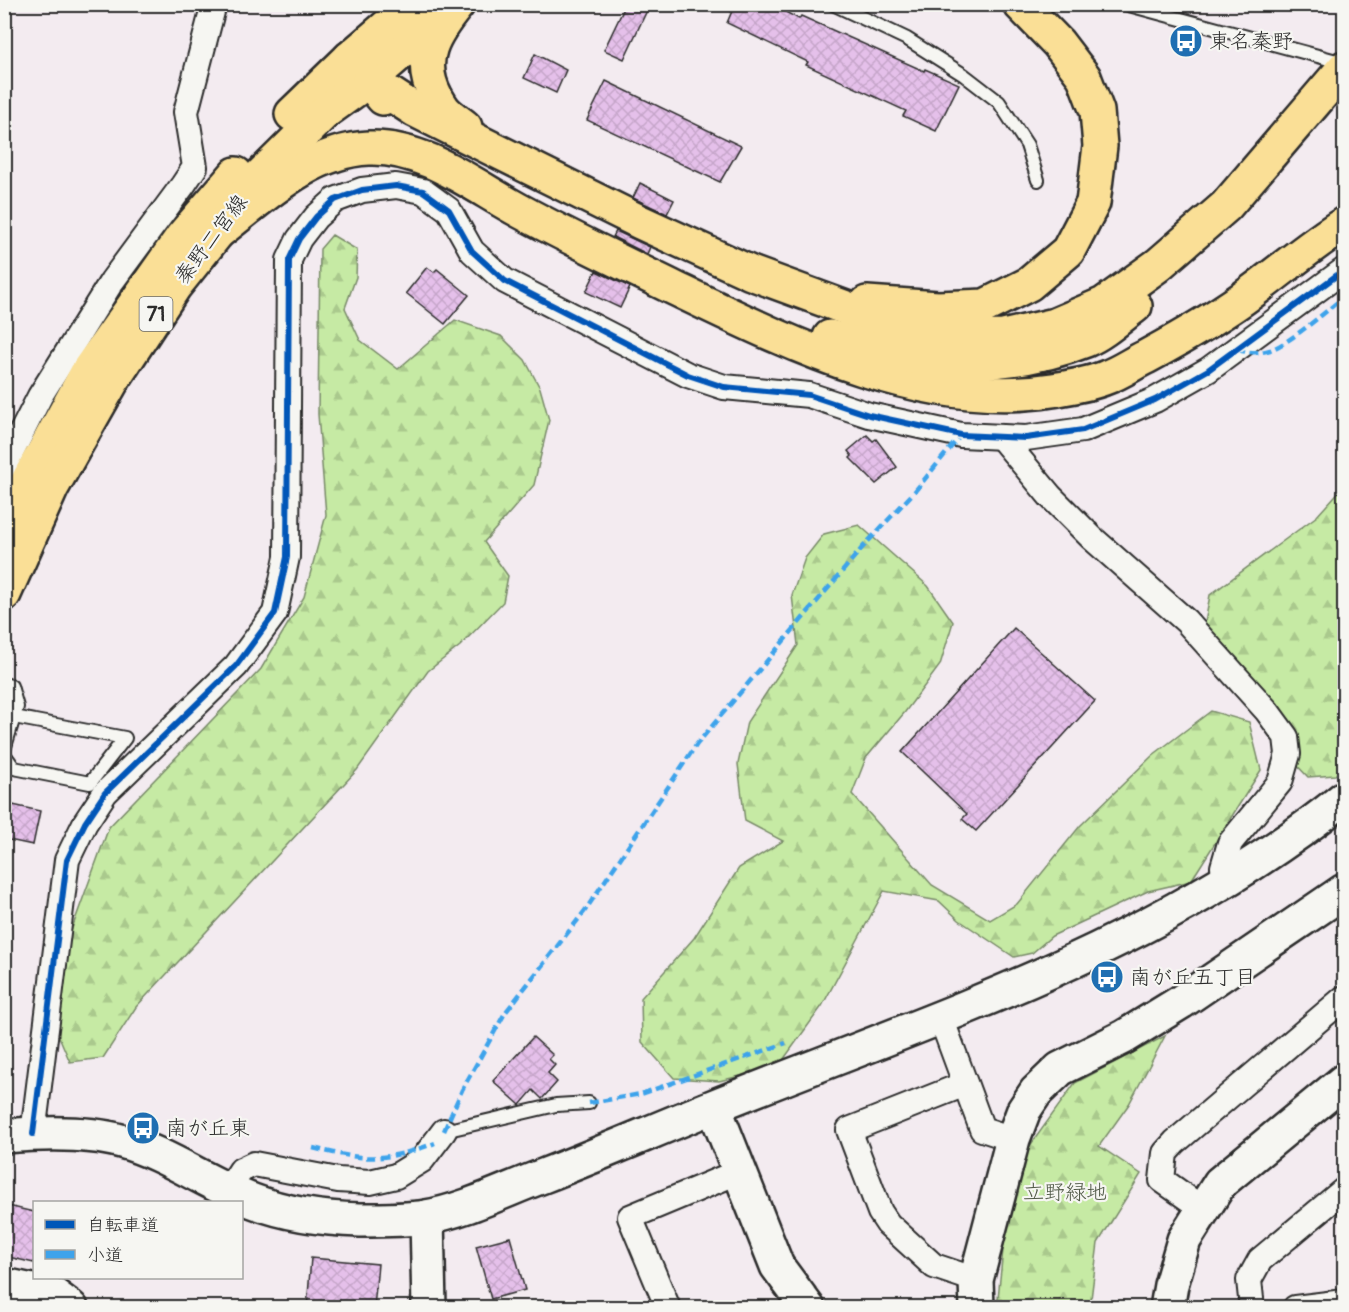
<svg xmlns="http://www.w3.org/2000/svg" width="1349" height="1312" font-family="Pangolin,'Klee One',sans-serif">
	<style>
		.forest { fill: url(#forest-firs); stroke: #788a68; stroke-width: 1.5 }
		.building { fill: url(#building-cross-hatch); stroke: #2b2b2b; stroke-width: 1.5 }
		.lines { fill: none; stroke-linecap: round; stroke-linejoin: round }
		.lane-casing { stroke: #2b2b2b; stroke-width: 16 }
		.street-casing { stroke: #2b2b2b; stroke-width: 28 }
		.secondary-casing { stroke: #2b2b2b; stroke-width: 38 }
		.primary-casing { stroke: #2b2b2b; stroke-width: 38 }
		.highway-casing { stroke: #2b2b2b; stroke-width: 38 }
		.lane { stroke: #f6f6f2; stroke-width: 12 }
		.street { stroke: #f6f6f2; stroke-width: 24 }
		.secondary { stroke: #f6f6f2; stroke-width: 33 }
		.primary { stroke: #fadf96; stroke-width: 33 }
		.highway { stroke: #fadf96; stroke-width: 33 }
		.quiet { stroke: #3ea3eb; stroke-width: 4.5; stroke-dasharray: 9 4.5; stroke-linecap: butt }
		.cycleway-casing { stroke: #f6f6f2; stroke-width: 10 }
		.cycleway { stroke: #0057b8; stroke-width: 6 }
		.labels { text-anchor: middle; stroke-width: 4.5; stroke-linejoin: round; paint-order: stroke }
		.shield { fill: #f6f6f2; stroke: #686867; stroke-width: 1.5 }
		.shield-label { font-size: 20px; font-weight: bold; fill: #2b2b2b }
		.poi-label { font-size: 21px; fill: #2b2b2b; stroke: #f6f6f2; text-anchor: start }
		.street-label { font-size: 21px; fill: #2b2b2b; stroke: #f6f6f2 }
		.park-label { font-size: 21px; fill: #525b49; stroke: #f6f6f2 }
	</style>
	<defs>
		<pattern id="forest-firs" width="22" height="20" patternUnits="userSpaceOnUse" patternTransform="scale(1.5)"><rect width="22" height="20" fill="#c6eaa4"/><path d="M5 1l3.5 6h-7zM16 11l3.5 6h-7z" fill="#aac98d"/></pattern>
		<pattern id="building-cross-hatch" width="8" height="8" patternUnits="userSpaceOnUse" patternTransform="scale(1.5)"><rect width="8" height="8" fill="#e5c0ea"/><path d="M0 0l8 8M0 8l8-8" fill="none" stroke="#c5a5c9"/></pattern>
	</defs>
	<rect width="100%" height="100%" fill="#f3ebf0"/>
	<filter id="ink" filterUnits="userSpaceOnUse"><feTurbulence type="fractalNoise" baseFrequency=".0167" numOctaves="2"/><feDisplacementMap in="SourceGraphic" scale="12" xChannelSelector="R" yChannelSelector="G"/><feConvolveMatrix kernelMatrix="1 2 1 2 8 2 1 2 1" color-interpolation-filters="sRGB"/></filter>
	<g filter="url(#ink)">
		<g class="forest">
			<path d="M 332,235 L 357,250 L 356,277 L 345,308 L 360,340 L 398,369 L 455,320 L 501,336 L 525,360 L 540,388 L 549,420 L 534,485 L 484,542 L 508,576 L 503,602 L 460,646 L 428,671 L 357,770 L 136,1007 L 103,1058 L 70,1062 L 55,1027 L 59,983 L 70,934 L 109,827 L 261,669 L 304,597 L 326,515 L 318,414 L 320,249 Z"/>
			<path d="M 1344,486 L 1344,768 L 1335,775 L 1308,777 L 1289,757 L 1221,658 L 1205,623 L 1210,595 L 1317,516 Z"/>
			<path d="M 859,525 L 928,586 L 953,622 L 940,665 L 905,712 L 866,758 L 852,794 L 932,885 L 990,920 L 1017,904 L 1080,826 L 1153,755 L 1211,711 L 1249,722 L 1261,770 L 1191,881 L 1148,891 L 1052,936 L 1032,953 L 1014,957 L 959,920 L 939,901 L 884,891 L 822,1006 L 778,1067 L 719,1081 L 674,1078 L 642,1042 L 641,998 L 694,938 L 739,868 L 783,841 L 745,821 L 738,764 L 747,722 L 798,645 L 792,595 L 805,558 L 824,534 Z"/>
			<path d="M 1165,1036 L 1129,1104 L 1099,1146 L 1141,1174 L 1098,1243 L 1090,1307 L 997,1308 L 1011,1172 L 1075,1083 Z"/>
		</g>
		<g class="building">
			<path d="M 626,4 L 650,4 L 624,59 L 604,50 Z"/>
			<path d="M 735,4 L 770,4 L 799,19 L 801,16 L 924,71 L 925,69 L 959,84 L 936,131 L 903,116 L 906,111 L 806,65 L 808,62 L 727,23 Z"/>
			<path d="M 535,54 L 566,70 L 556,93 L 524,78 Z"/>
			<path d="M 606,81 L 741,146 L 720,182 L 587,120 Z"/>
			<path d="M 640,183 L 674,200 L 667,214 L 633,198 Z"/>
			<path d="M 616,231 L 650,247 L 647,254 L 613,237 Z"/>
			<path d="M 427,267 L 434,272 L 437,269 L 469,295 L 445,324 L 406,293 Z"/>
			<path d="M 596,271 L 630,287 L 620,308 L 586,292 Z"/>
			<path d="M 867,435 L 873,441 L 876,439 L 897,467 L 876,484 L 850,458 L 852,456 L 848,451 Z"/>
			<path d="M 1014,628 L 1095,701 L 976,831 L 962,819 L 967,814 L 902,752 Z"/>
			<path d="M 4,803 L 40,811 L 33,845 L 4,839 Z"/>
			<path d="M 533,1037 L 553,1055 L 549,1059 L 555,1065 L 548,1073 L 557,1082 L 542,1099 L 533,1090 L 520,1105 L 493,1081 Z"/>
			<path d="M 4,1205 L 34,1212 L 34,1263 L 4,1256 Z"/>
			<path d="M 510,1237 L 525,1290 L 491,1299 L 476,1246 Z"/>
			<path d="M 311,1258 L 378,1264 L 374,1308 L 307,1308 Z"/>
		</g>
		<g class="lines">
			<defs>
				<g id="lane">
					<path d="M 833,4 L 907,39 L 964,75 L 999,102 L 1027,145 L 1038,180"/>
					<path d="M 1125,4 L 1344,63"/>
					<path d="M 4,684 L 11,686 L 17,707 L 4,750"/>
					<path d="M 4,754 L 14,768 L 90,783 L 125,738 L 14,717"/>
					<path d="M 444,1131 L 556,1105 L 589,1103"/>
				</g>
				<g id="street">
					<path d="M 1001,437 L 1050,496 L 1092,538 L 1186,621 L 1267,711 L 1286,737 L 1288,754 L 1280,782 L 1230,843 L 1223,867 L 1226,881"/>
					<path d="M 4,467 L 40,396 L 112,281 L 183,185 L 195,167 L 186,112 L 214,4"/>
					<path d="M 941,1018 L 982,1129 L 1013,1139"/>
					<path d="M 965,1084 L 849,1130 L 880,1212 L 888,1224 L 934,1266 L 976,1280"/>
					<path d="M 33,1134 L 67,860 L 85,823 L 105,793 L 236,666 L 275,613 L 287,557 L 289,260 L 299,239 L 316,217 L 335,200 L 362,190 L 396,186 L 423,191 L 449,210 L 472,251 L 505,281 L 688,375 L 724,387 L 809,395 L 869,415 L 961,435 L 1026,438 L 1083,430 L 1155,400 L 1208,370 L 1344,270"/>
					<path d="M 228,1190 L 241,1170 L 254,1164 L 338,1180 L 370,1182 L 396,1176 L 422,1160 L 444,1131"/>
					<path d="M 1203,1209 L 1162,1180 L 1165,1153 L 1175,1142 L 1344,998"/>
					<path d="M 668,1308 L 630,1217 L 738,1172"/>
					<path d="M 1252,1308 L 1249,1280 L 1260,1260 L 1344,1190"/>
					<path d="M 1295,1308 L 1344,1302"/>
				</g>
				<g id="secondary">
					<path d="M 714,1107 L 777,1266 L 808,1308"/>
					<path d="M 4,1136 C 40,1133 86,1131 121,1141 C 168,1154 207,1184 253,1201 C 287,1214 325,1219 360,1220 C 382,1220 405,1220 426,1217 C 466,1210 505,1190 543,1176 C 600,1154 655,1130 712,1107 C 930,1019 1158,948 1344,798"/>
					<path d="M 427,1217 L 429,1308"/>
					<path d="M 4,1285 L 55,1296 L 71,1308"/>
					<path d="M 977,1308 L 976,1280 L 1013,1139 L 1024,1110 L 1036,1092 L 1060,1069 L 1124,1037 L 1181,1002 L 1344,891"/>
					<path d="M 1167,1308 L 1171,1285 L 1184,1240 L 1220,1183 L 1344,1081"/>
				</g>
				<g id="primary">
					<path d="M 292,114 L 350,58 L 413,4"/>
					<path d="M 4,534 L 24,488 L 89,369 L 182,237 L 236,174"/>
					<path d="M 4,594 L 52,487 L 111,383 L 174,287 L 218,232 L 254,182 L 326,111 L 369,80 L 450,10"/>
				</g>
				<g id="highway">
					<path d="M 458,4 C 434,33 416,60 436,97 C 439,102 442,108 446,112 C 452,118 459,122 465,127"/>
					<path d="M 350,58 L 383,98"/>
					<path d="M 369,80 L 415,110 L 497,151 L 640,222 L 751,273 L 898,327 L 949,339 L 1003,337 L 1055,325 L 1104,304 L 1158,265 L 1226,206 L 1344,68"/>
					<path d="M 218,232 C 262,198 311,150 369,148 C 426,146 476,188 524,213 C 574,240 625,264 676,289 C 788,343 925,411 1052,390 C 1070,387 1091,384 1107,377 C 1121,372 1133,363 1146,357 C 1183,337 1220,316 1253,291 C 1284,268 1312,244 1344,224"/>
					<path d="M 867,303 L 938,308 L 985,306 L 1029,284 L 1068,251 L 1093,203 L 1100,146 L 1097,111 L 1084,77 L 1058,43 L 1020,4"/>
					<path d="M 830,337 C 862,345 895,356 928,359 C 981,365 1036,360 1086,340 C 1103,333 1120,317 1135,306"/>
				</g>
			</defs>
			<use href="#lane" class="lane-casing"/>
			<use href="#street" class="street-casing"/>
			<use href="#secondary" class="secondary-casing"/>
			<use href="#primary" class="primary-casing"/>
			<use href="#highway" class="highway-casing"/>
			<use href="#lane" class="lane"/>
			<use href="#street" class="street"/>
			<use href="#secondary" class="secondary"/>
			<use href="#primary" class="primary"/>
			<use href="#highway" class="highway"/>
			<g class="quiet">
				<path d="M 1236,350 C 1248,352 1258,354 1270,350 C 1290,343 1326,311 1344,297"/>
				<path d="M 589,1103 L 641,1094 L 786,1043"/>
				<path d="M 444,1131 L 462,1090 L 505,1013 L 584,912 L 697,744 L 862,548 L 915,491 L 961,435"/>
				<path d="M 313,1148 C 364,1161 385,1162 435,1143"/>
			</g>
			<defs>
				<path id="cycleway" d="M 33,1134 L 67,860 L 85,823 L 105,793 L 236,666 L 275,613 L 287,557 L 289,260 L 299,239 L 316,217 L 335,200 L 362,190 L 396,186 L 423,191 L 449,210 L 472,251 L 505,281 L 688,375 L 724,387 L 809,395 L 869,415 L 961,435 L 1026,438 L 1083,430 L 1155,400 L 1208,370 L 1344,270"/>
			</defs>
			<use href="#cycleway" class="cycleway-casing"/>
			<use href="#cycleway" class="cycleway"/>
		</g>
	</g>
	<defs>
		<symbol id="bus-disc" viewBox="-11 -11 22 22"><circle r="9.5" fill="#1f6fb2" stroke="#f6f6f2"/><path d="M-5-6H5V4H4V6H2V4H-2V6H-4V4H-5ZM-3.5-4V0h7V-4ZM-3.5 1.2v1.5H-2V1.2ZM2 1.2v1.5H3.5V1.2Z" fill="#fff"/></symbol>
	</defs>
	<g fill-rule="evenodd">
		<use href="#bus-disc" x="1167" y="22" width="38" height="38"/>
		<use href="#bus-disc" x="1088" y="958" width="38" height="38"/>
		<use href="#bus-disc" x="124" y="1109" width="38" height="38"/>
	</g>
	<g class="labels">
		<rect class="shield" x="139.5" y="297" width="33" height="34" rx="4.5"/>
		<g class="shield-label">
			<text x="156" y="321">71</text>
		</g>
		<g class="poi-label">
			<text x="1209" y="48">東名秦野</text>
			<text x="1130" y="984">南が丘五丁目</text>
			<text x="166" y="1135">南が丘東</text>
		</g>
		<g class="street-label">
			<text transform="translate(211 239) rotate(-53)" y="7">秦野二宮線</text>
		</g>
		<g class="park-label">
			<text x="1065" y="1199">立野緑地</text>
		</g>
	</g>
	<rect width="1349" height="1312" fill="none" stroke="#f6f6f2" stroke-width="24"/>
	<rect x="12" y="12" width="1325" height="1288" fill="none" stroke="#2b2b2b" stroke-width="2" filter="url(#ink)"/>
	<rect x="33" y="1201" width="210" height="78" fill="#f6f6f2" stroke="#a5a5a2" stroke-width="1.5"/>
	<rect x="45" y="1220" width="30" height="9" fill="#0057b8" stroke="#a5a5a2" stroke-width="1.5"/>
	<text x="87" y="1231" font-size="18" fill="#2b2b2b">自転車道</text>
	<rect x="45" y="1250" width="30" height="9" fill="#3ea3eb" stroke="#a5a5a2" stroke-width="1.5"/>
	<text x="87" y="1261" font-size="18" fill="#2b2b2b">小道</text>
</svg>
